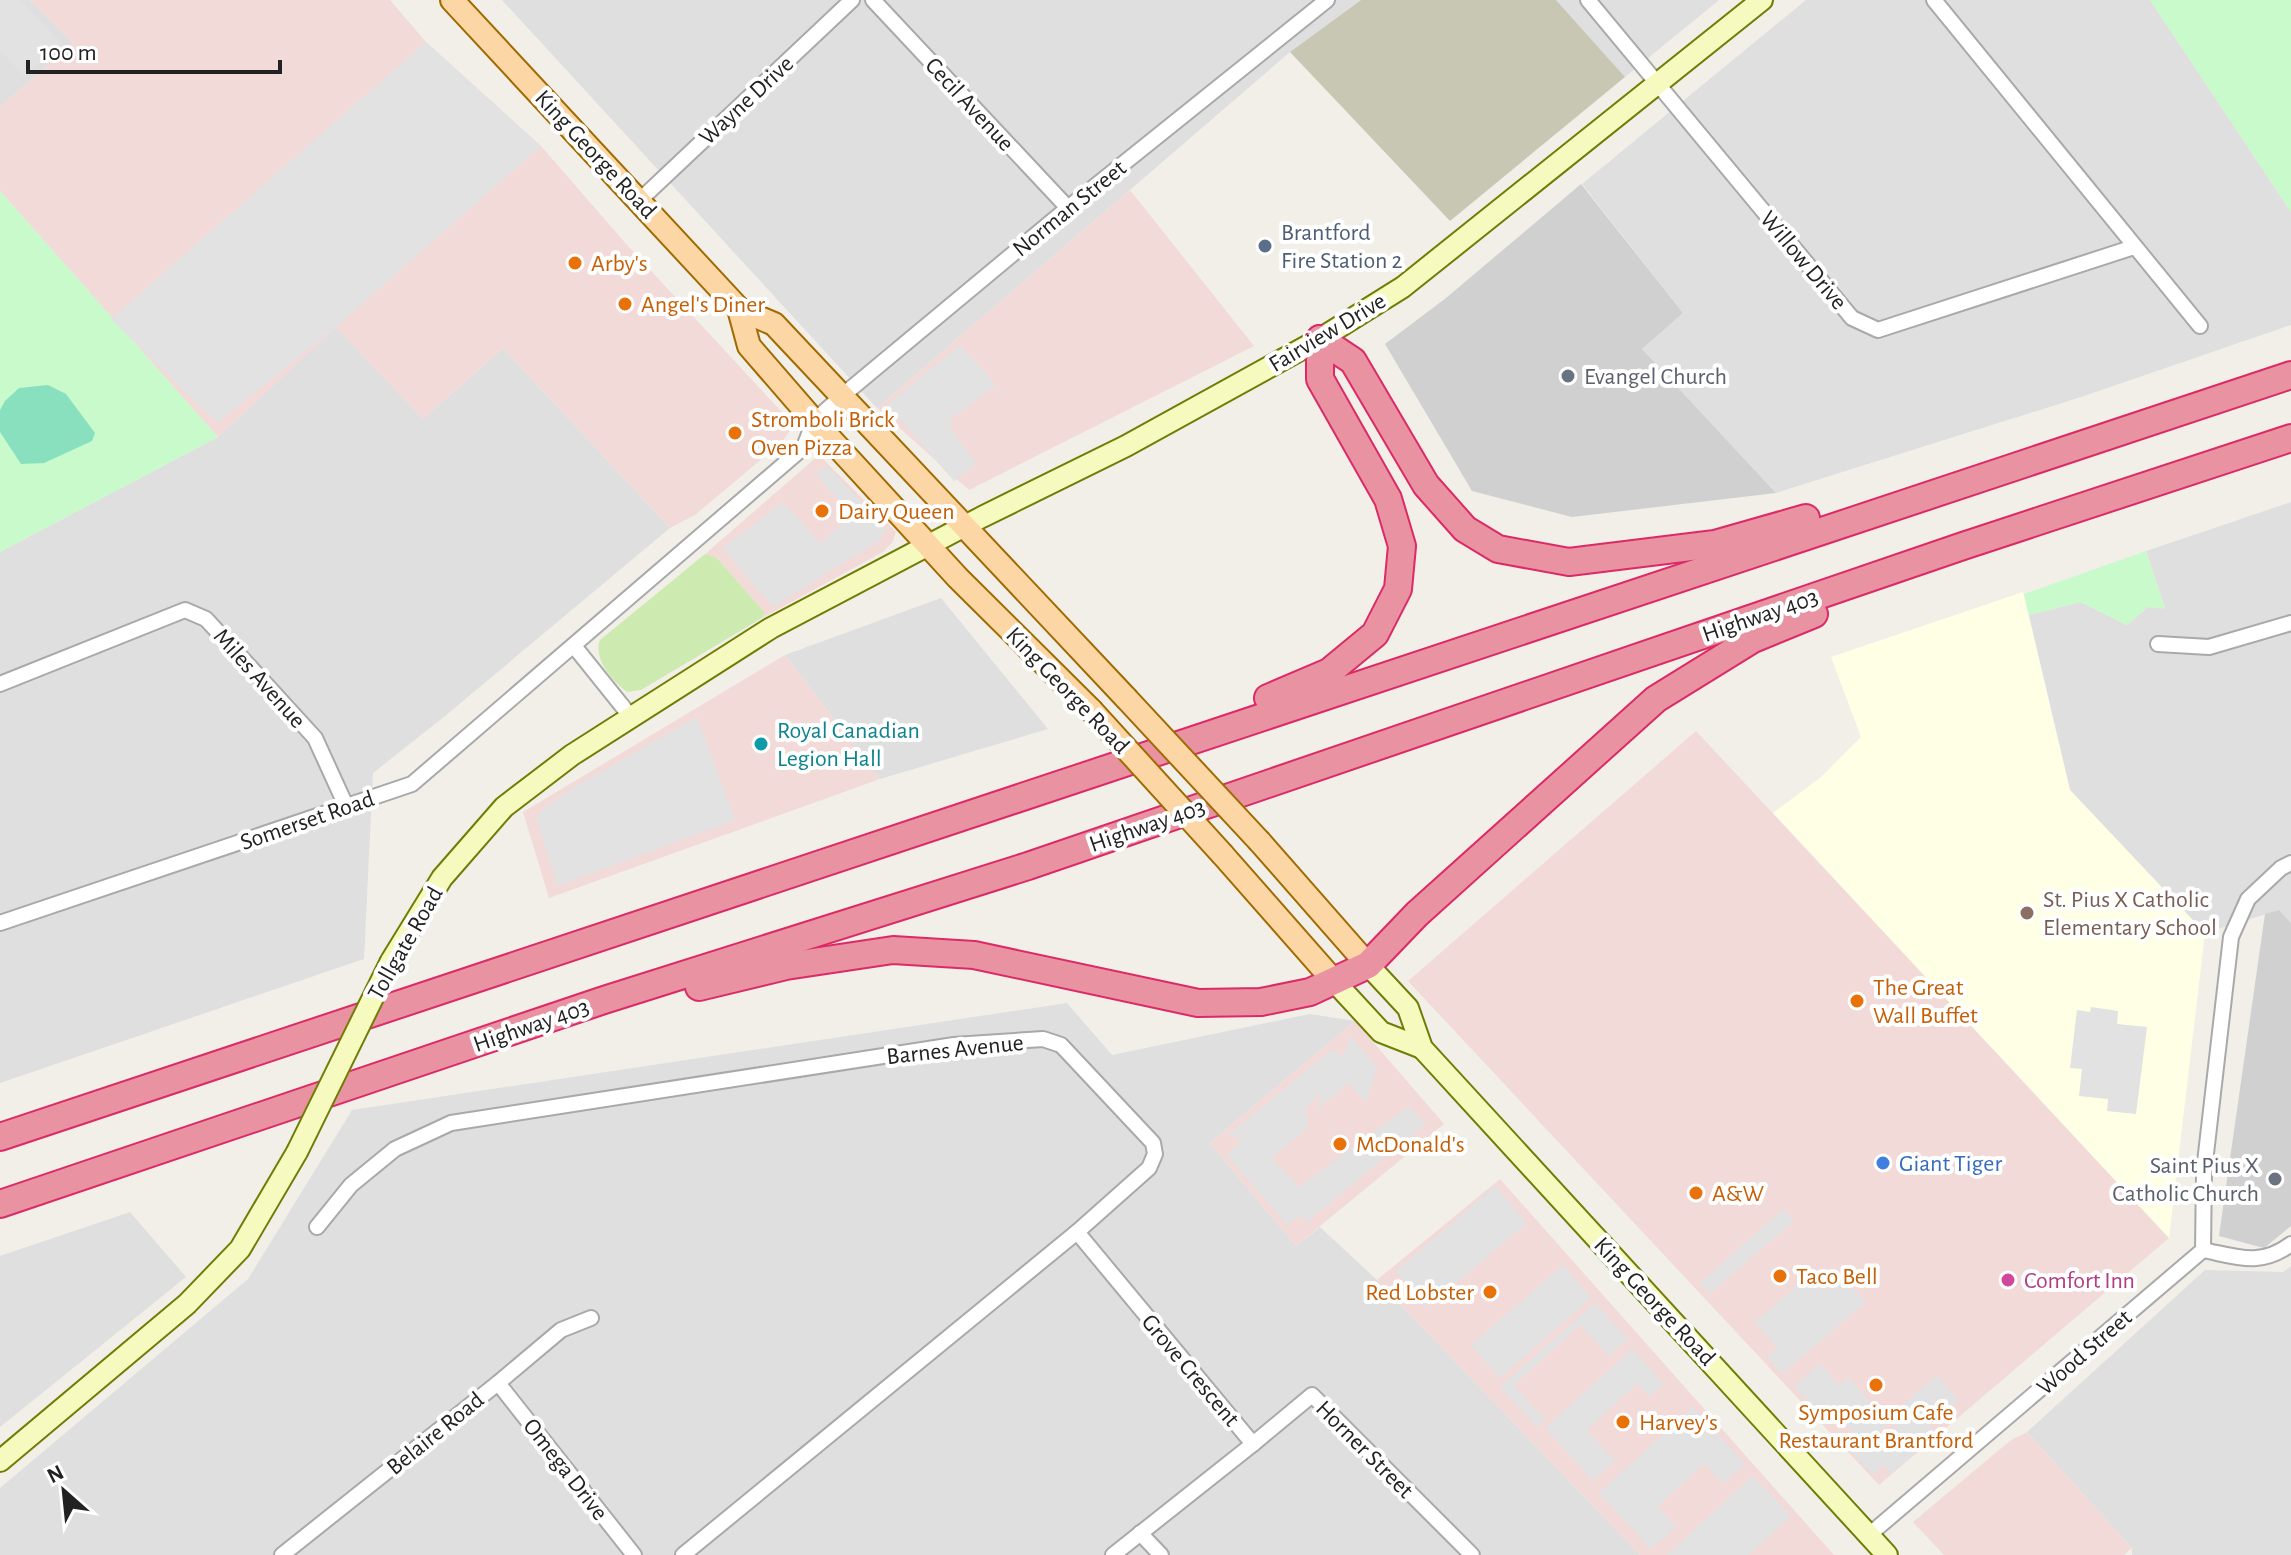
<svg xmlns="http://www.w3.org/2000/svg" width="2291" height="1555" font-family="'Alegreya Sans',sans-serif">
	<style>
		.residential { fill: #e0dfdf }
		.commercial { fill: #f2dad9 }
		.education { fill: #ffffe5 }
		.religious { fill: #d0d0d0 }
		.construction { fill: #c7c7b4 }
		.grass { fill: #cdebb0 }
		.park { fill: #c8facc }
		.pitch { fill: #88e0be }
		.parking { fill: #e2e2e2 }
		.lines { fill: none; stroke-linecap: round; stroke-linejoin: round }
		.street-casing { stroke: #a9a9a9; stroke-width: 18 }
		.secondary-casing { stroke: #707d05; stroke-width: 24 }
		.primary-casing { stroke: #a06b00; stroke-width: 26 }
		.highway-casing { stroke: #dc2a67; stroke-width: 30 }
		.street { stroke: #fff; stroke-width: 14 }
		.secondary { stroke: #f7fabf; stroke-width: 20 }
		.primary { stroke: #fcd6a4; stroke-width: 22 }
		.highway { stroke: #e892a2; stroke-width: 26 }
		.secondary-bridge-casing { stroke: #707d05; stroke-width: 24; stroke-linecap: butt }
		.primary-bridge-casing { stroke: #a06b00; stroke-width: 26; stroke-linecap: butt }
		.secondary-bridge { stroke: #f7fabf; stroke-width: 20 }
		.primary-bridge { stroke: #fcd6a4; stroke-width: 22 }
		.service-dot { fill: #5c6f8a; stroke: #fff; stroke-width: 3 }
		.food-dot { fill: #e8710a; stroke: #fff; stroke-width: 3 }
		.worship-dot { fill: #6b7280; stroke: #fff; stroke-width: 3 }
		.culture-dot { fill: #0f9aa8; stroke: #fff; stroke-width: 3 }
		.education-dot { fill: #8d6e63; stroke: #fff; stroke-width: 3 }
		.shop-dot { fill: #3f7fe0; stroke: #fff; stroke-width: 3 }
		.hotel-dot { fill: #d1479c; stroke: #fff; stroke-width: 3 }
		.labels { text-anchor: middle; stroke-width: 8; stroke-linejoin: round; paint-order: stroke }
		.street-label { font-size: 24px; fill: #222; stroke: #fff }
		.service-label { font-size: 24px; fill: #4e5e75; stroke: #fff; text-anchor: start }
		.food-label { font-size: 24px; fill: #c56008; stroke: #fff; text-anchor: start }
		.worship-label { font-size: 24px; fill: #5b616d; stroke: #fff; text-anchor: start }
		.culture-label { font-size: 24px; fill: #0d838f; stroke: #fff; text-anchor: start }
		.education-label { font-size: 24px; fill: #785e54; stroke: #fff; text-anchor: start }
		.shop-label { font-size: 24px; fill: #366cbe; stroke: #fff; text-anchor: start }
		.hotel-label { font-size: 24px; fill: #b23c85; stroke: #fff; text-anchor: start }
	</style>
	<rect width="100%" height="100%" fill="#f2efe9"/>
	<g class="residential">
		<path d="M 0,0 L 30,0 L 73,43 L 0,107 Z"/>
		<path d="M 502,0 L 1361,0 L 1290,52 L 877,408 Z"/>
		<path d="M 1556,0 L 1719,0 L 1625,77 Z"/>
		<path d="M 1806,0 L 2150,0 L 2291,212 L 2291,325 L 2084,396 L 1776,493 L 1642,349 L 1683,313 L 1582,184 Z"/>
		<path d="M 336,327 L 423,419 L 503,348 L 670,528 L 445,716 L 373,773 L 364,959 L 0,1083 L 0,552 L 218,437 Z"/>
		<path d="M 2291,502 L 2291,923 L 2279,910 L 2205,933 L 2070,790 L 2029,615 L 2080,602 L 2127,625 L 2148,607 L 2165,608 L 2146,551 Z"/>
		<path d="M 941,598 L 1048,729 L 880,779 L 785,655 Z"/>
		<path d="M 1067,1003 L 1112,1055 L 1310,1014 L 1355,1021 L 1210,1143 L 1296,1246 L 1320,1227 L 1377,1280 L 1640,1555 L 0,1555 L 0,1488 L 248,1279 L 352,1110 Z"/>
		<path d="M 130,1212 L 186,1277 L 0,1427 L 0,1256 Z"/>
		<path d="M 2291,1266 L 2291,1555 L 2132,1555 L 2132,1548 L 2027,1432 L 2205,1270 L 2283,1272 Z"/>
	</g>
	<g class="commercial">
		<path d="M 30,0 L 390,0 L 426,42 L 541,146 L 627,245 L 791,422 L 789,432 L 782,442 L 695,515 L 670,528 L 503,348 L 423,419 L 336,328 L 218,437 L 0,191 L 0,107 L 73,43 Z"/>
		<path d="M 1130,190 L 1254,346 L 969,490 L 877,408 Z"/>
		<path d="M 819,455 L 896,532 L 892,543 L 883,552 L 762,618 L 765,613 L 716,557 L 705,554 Z"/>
		<path d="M 785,655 L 880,779 L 549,898 L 523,812 Z"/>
		<path d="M 1696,731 L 2169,1238 L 1879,1485 L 1408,981 Z"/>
		<path d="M 1355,1021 L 1444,1124 L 1296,1246 L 1210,1143 Z"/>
		<path d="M 1500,1179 L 1834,1555 L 1640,1555 L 1377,1280 Z"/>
		<path d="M 2027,1432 L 2132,1548 L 2124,1555 L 1944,1555 L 1913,1522 L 2011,1440 Z"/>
	</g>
	<path class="education" d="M 2023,592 L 2070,790 L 2205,933 L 2169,1238 L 1773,813 L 1821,777 L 1861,737 L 1831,657 Z"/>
	<g class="religious">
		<path d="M 1581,184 L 1683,313 L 1642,349 L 1776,493 L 1572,517 L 1472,491 L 1385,344 L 1446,298 Z"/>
		<path d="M 2279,910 L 2291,923 L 2291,1226 L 2264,1248 L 2219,1236 L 2265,914 Z"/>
	</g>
	<path class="construction" d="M 1361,0 L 1556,0 L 1625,77 L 1450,221 L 1290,52 Z"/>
	<path class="grass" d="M 705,554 L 716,557 L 765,613 L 762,618 L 641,690 L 627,692 C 611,680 593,658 600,640 Z"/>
	<g class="park">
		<path d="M 2150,0 L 2291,0 L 2291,212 Z"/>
		<path d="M 0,191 L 218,437 L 0,552 Z"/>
		<path d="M 2146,551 L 2165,609 L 2148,607 L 2127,625 L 2080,602 L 2029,615 L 2024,594 Z"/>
	</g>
	<path class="pitch" d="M 48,385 L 66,394 L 95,433 L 92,441 L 44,463 L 21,464 L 0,432 L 0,410 L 5,401 L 19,388 Z"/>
	<g class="parking">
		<path d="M 0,0 L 21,0 L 62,45 L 24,77 L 0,50 Z"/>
		<path d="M 426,42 L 541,146 L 336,327 L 217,423 L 111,319 Z"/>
		<path d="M 960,345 L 996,385 L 951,419 L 951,430 L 976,463 L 954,481 L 887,405 Z"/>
		<path d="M 827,466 L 887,529 L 879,541 L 773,607 L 723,548 L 783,502 L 820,543 L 851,516 L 816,474 Z"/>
		<path d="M 697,717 L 735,820 L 558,886 L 536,817 L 546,807 L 571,789 Z"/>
		<path d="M 2091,1007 L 2118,1011 L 2117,1024 L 2147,1027 L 2136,1114 L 2107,1111 L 2108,1099 L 2079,1096 L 2082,1069 L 2070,1068 L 2077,1010 L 2090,1012 Z"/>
		<path d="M 1350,1036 L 1377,1067 L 1366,1102 L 1349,1083 L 1317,1109 L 1322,1092 L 1305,1109 L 1308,1127 L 1272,1158 L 1299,1187 L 1409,1106 L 1425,1124 L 1306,1223 L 1301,1215 L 1287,1225 L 1227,1155 L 1242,1140 L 1228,1135 L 1333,1049 L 1343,1058 Z"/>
		<path d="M 1495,1186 L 1527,1223 L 1427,1308 L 1396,1271 Z"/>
		<path d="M 1783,1209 L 1794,1221 L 1710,1294 L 1700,1283 Z"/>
		<path d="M 1563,1265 L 1591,1298 L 1500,1378 L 1471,1345 Z"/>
		<path d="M 1838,1271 L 1866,1302 L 1782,1374 L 1767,1357 L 1777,1348 L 1755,1322 L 1809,1276 L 1819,1287 Z"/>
		<path d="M 1595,1303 L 1628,1339 L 1609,1356 L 1580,1325 L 1514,1385 L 1545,1420 L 1537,1427 L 1500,1387 Z"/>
		<path d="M 1632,1349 L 1664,1384 L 1650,1397 L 1637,1384 L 1587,1430 L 1615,1461 L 1593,1481 L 1545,1428 Z"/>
		<path d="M 1820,1364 L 1839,1385 L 1848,1377 L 1889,1422 L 1879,1431 L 1881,1434 L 1898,1431 L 1889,1416 L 1937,1375 L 1959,1401 L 1929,1425 L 1937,1434 L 1891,1474 L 1884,1465 L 1872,1474 L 1846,1446 L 1856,1436 L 1828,1404 L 1817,1412 L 1794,1386 Z"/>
		<path d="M 1693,1407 L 1745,1464 L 1723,1484 L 1704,1464 L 1658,1506 L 1676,1527 L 1651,1549 L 1599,1493 Z"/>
		<path d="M 1753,1476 L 1791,1516 L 1749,1555 L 1667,1555 Z"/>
	</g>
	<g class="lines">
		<defs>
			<g id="street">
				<path d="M 873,0 L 1068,208"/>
				<path d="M 1588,0 L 1852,318 L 1878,330 L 2134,247"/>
				<path d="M 1934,0 L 2200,326"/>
				<path d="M 640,200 L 852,0"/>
				<path d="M 2158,644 L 2209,647 L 2291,623"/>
				<path d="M 574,646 L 631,717"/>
				<path d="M 0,684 L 185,610 L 206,619 L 315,738 L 347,808"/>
				<path d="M 0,923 L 412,784 L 804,447 L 814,421 L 842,396 L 1068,208 L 1327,0"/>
				<path d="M 317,1227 L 351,1185 L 395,1149 L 451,1123 L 954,1045 L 1043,1039 L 1061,1045 L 1153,1143 L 1155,1154 L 1149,1168 L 1077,1232 L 683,1555"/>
				<path d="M 1077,1232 L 1253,1444 L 1113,1555"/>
				<path d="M 2203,1250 C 2238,1257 2260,1267 2291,1244"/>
				<path d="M 498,1383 L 634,1555"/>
				<path d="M 1253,1444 L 1312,1395 L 1472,1555"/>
				<path d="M 1140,1533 L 1161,1555"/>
				<path d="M 1869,1535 L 2203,1250 L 2204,1171 L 2231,937 L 2248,899 L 2281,868 L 2291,863"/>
				<path d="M 282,1555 L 498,1383 L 561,1330 L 591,1318"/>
			</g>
			<g id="secondary">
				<path d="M 391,961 L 442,878 L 504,807 L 572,755 L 771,628 L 982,517 L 1126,446 L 1320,339 L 1403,287 L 1762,0"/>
				<path d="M 1368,965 L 1408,1008 L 1422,1048 L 1887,1555"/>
				<path d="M 1333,980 L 1381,1032 L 1422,1048"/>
				<path d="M 0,1461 L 187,1304 L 240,1249 L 297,1152"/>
			</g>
			<g id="primary">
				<path d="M 452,0 L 739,309 L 774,324 L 1126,698"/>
				<path d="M 739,309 L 749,346 L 814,421 L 958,578 L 1091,710"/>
				<path d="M 1260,842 L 1368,965"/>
				<path d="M 1223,855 L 1333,980"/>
			</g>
			<g id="highway">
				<path d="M 1320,339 L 1353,361 L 1426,485 L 1465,529 L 1498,549 L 1569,562 L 1715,544 L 1806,518"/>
				<path d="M 1268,698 L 1329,672 L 1375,634 L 1398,589 L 1402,546 L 1388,499 L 1320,379 L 1320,339"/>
				<path d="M 699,987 L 786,966 L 893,950 L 974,955 L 1198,1003 L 1261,1002 L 1310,992 L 1368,965 L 1417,914 L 1656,699 L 1753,639 L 1814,614"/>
				<path d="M 0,1137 L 2291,375"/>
				<path d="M 0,1204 L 604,1000 L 1028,866 L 1963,546 L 2291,438"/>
			</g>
		</defs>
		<use href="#street" class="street-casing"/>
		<use href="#secondary" class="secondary-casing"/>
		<use href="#primary" class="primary-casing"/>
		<use href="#highway" class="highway-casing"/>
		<use href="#street" class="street"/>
		<use href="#secondary" class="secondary"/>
		<use href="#primary" class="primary"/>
		<use href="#highway" class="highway"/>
		<defs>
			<path id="secondary-bridge" d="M 297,1152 L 391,961"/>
			<g id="primary-bridge">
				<path d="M 1126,698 L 1260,842"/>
				<path d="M 1091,710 L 1223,855"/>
			</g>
		</defs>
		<use href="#secondary-bridge" class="secondary-bridge-casing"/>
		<use href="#primary-bridge" class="primary-bridge-casing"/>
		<use href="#secondary-bridge" class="secondary-bridge"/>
		<use href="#primary-bridge" class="primary-bridge"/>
	</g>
	<circle class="service-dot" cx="1265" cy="246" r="8"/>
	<g class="food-dot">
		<circle cx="575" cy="263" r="8"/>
		<circle cx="625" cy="304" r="8"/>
		<circle cx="735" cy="433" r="8"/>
		<circle cx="822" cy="511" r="8"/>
		<circle cx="1857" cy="1001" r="8"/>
		<circle cx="1340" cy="1144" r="8"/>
		<circle cx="1696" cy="1193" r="8"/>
		<circle cx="1780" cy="1276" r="8"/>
		<circle cx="1490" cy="1292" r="8"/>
		<circle cx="1876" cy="1385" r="8"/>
		<circle cx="1623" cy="1422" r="8"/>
	</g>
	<g class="worship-dot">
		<circle cx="1568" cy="376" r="8"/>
		<circle cx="2275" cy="1179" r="8"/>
	</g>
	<circle class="culture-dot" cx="761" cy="744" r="8"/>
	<circle class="education-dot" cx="2027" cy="913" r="8"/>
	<circle class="shop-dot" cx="1883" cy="1163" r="8"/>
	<circle class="hotel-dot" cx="2008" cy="1280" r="8"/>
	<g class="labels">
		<g class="street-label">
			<text transform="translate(746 100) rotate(-43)" y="8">Wayne Drive</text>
			<text transform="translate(970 104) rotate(47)" y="8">Cecil Avenue</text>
			<text transform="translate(596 154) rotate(47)" y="8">King George Road</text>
			<text transform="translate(1069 208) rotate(-39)" y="8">Norman Street</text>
			<text transform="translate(1804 260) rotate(50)" y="8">Willow Drive</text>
			<text transform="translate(1327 332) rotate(-31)" y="8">Fairview Drive</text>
			<text transform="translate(1760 615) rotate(-19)" y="8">Highway 403</text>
			<text transform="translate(260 678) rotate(48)" y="8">Miles Avenue</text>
			<text transform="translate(1068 690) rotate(46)" y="8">King George Road</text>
			<text transform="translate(307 820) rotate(-19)" y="8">Somerset Road</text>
			<text transform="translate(1147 825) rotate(-19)" y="8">Highway 403</text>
			<text transform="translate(405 943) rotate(-60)" y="8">Tollgate Road</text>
			<text transform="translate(531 1025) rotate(-19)" y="8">Highway 403</text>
			<text transform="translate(955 1049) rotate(-6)" y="8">Barnes Avenue</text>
			<text transform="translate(1655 1301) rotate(47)" y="8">King George Road</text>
			<text transform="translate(2084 1352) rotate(-41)" y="8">Wood Street</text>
			<text transform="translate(1191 1370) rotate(50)" y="8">Grove Crescent</text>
			<text transform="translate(435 1433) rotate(-39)" y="8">Belaire Road</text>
			<text transform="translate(1365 1449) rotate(45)" y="8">Horner Street</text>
			<text transform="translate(566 1469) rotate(52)" y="8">Omega Drive</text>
		</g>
		<g class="service-label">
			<text x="1281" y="240">Brantford<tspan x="1281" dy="28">Fire Station 2</tspan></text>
		</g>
		<g class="food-label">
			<text x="591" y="271">Arby's</text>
			<text x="641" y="312">Angel's Diner</text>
			<text x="751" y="427">Stromboli Brick<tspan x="751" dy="28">Oven Pizza</tspan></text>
			<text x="838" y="519">Dairy Queen</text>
			<text x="1873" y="995">The Great<tspan x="1873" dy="28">Wall Buffet</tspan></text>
			<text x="1356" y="1152">McDonald's</text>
			<text x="1712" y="1201">A&amp;W</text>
			<text x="1796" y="1284">Taco Bell</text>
			<text x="1474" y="1300" text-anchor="end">Red Lobster</text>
			<text x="1876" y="1420" text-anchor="middle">Symposium Cafe<tspan x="1876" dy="28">Restaurant Brantford</tspan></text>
			<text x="1639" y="1430">Harvey's</text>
		</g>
		<g class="worship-label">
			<text x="1584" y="384">Evangel Church</text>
			<text x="2259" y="1173" text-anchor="end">Saint Pius X<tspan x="2259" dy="28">Catholic Church</tspan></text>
		</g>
		<g class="culture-label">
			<text x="777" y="738">Royal Canadian<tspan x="777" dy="28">Legion Hall</tspan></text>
		</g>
		<g class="education-label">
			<text x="2043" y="907">St. Pius X Catholic<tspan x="2043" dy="28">Elementary School</tspan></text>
		</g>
		<g class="shop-label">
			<text x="1899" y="1171">Giant Tiger</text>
		</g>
		<g class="hotel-label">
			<text x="2024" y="1288">Comfort Inn</text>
		</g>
	</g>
	<g transform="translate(64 1491) rotate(333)" stroke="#ffffff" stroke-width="6" paint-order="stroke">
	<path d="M0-6L14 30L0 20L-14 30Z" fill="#222222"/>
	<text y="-12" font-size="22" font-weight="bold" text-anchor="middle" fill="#222222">N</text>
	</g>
	<path d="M28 60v12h252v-12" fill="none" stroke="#222222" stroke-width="4"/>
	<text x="40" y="60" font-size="24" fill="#222222" stroke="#ffffff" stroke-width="6" paint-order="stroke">100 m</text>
</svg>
